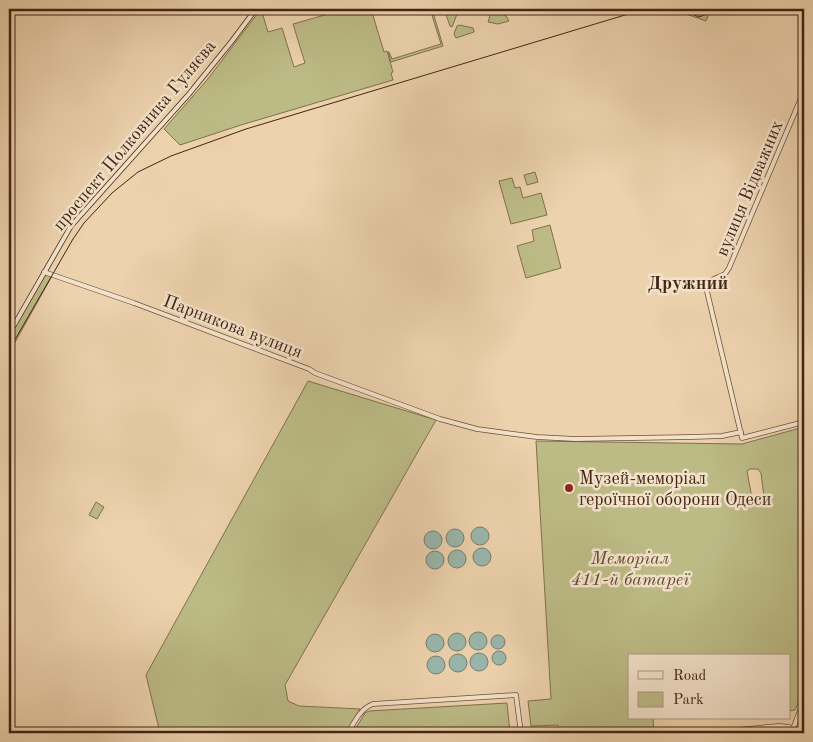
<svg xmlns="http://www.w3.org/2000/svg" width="813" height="742" font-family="'Old Standard TT',serif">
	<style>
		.green { fill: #bcbb86; stroke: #80704c; fill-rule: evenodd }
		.water { fill: #99b7ac; stroke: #777d6f }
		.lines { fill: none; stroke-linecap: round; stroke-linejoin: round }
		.tertiary-casing { stroke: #6d503a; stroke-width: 5.5 }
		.secondary-casing { stroke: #432513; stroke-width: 5.5 }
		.tertiary { stroke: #f3e2ca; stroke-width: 4 }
		.secondary { stroke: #f3e2ca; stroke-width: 4 }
		.tram { stroke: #432513; stroke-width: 1 }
		.poi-dot { fill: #8f2418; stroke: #f3e2ca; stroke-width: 2 }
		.labels { text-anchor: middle; stroke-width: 5; stroke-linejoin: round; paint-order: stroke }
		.street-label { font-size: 18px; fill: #432513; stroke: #f3e2ca }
		.poi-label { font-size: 18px; fill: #432513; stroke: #f3e2ca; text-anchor: start }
		.park-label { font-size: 18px; font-style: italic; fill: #614a30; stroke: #f3e2ca }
		.neighbourhood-label { font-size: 19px; font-weight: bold; fill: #432513; stroke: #f3e2ca }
	</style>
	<rect width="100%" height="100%" fill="#ecd2ad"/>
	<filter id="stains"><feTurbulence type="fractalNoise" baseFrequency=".004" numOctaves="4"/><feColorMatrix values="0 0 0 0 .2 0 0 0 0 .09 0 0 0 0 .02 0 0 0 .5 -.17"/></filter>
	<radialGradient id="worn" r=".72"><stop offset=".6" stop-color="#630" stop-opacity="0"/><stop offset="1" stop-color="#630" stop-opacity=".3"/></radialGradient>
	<g class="green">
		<path d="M 261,9 L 268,32 L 282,28 L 294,67 L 305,63 L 293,24 L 328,14 L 326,9 L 371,9 L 384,52 L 387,51 L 393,72 L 391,73 L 393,80 L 241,125 L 180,145 L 164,129 L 207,80 Z"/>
		<path d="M 430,9 L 432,9 L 443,46 L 391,62 L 388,52 L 389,52 L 392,59 L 441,44 Z"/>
		<path d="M 444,9 L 459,9 L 452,27 L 450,26 Z"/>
		<path d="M 492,9 L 497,9 L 498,12 L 506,16 L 509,21 L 498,24 L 488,22 Z"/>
		<path d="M 672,9 L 711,9 L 706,21 Z"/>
		<path d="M 459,25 L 473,28 L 474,31 L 474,32 L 456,38 L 454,34 L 457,26 Z"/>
		<path d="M 535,172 L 538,182 L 527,185 L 524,175 Z"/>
		<path d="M 512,178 L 515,188 L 520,187 L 523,198 L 541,193 L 547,215 L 511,224 L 499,181 Z"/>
		<path d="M 550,225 L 561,268 L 526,278 L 517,246 L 534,241 L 532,230 Z"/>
		<path d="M 45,274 L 52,276 L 9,353 L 9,337 Z"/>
		<path d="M 308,381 L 436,420 L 285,685 L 288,701 L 299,706 L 360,709 L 346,733 L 160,733 L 146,675 Z"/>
		<path d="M 804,427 L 804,689 L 795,710 L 789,711 L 789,656 L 629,656 L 629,718 L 653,718 L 654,733 L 559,733 L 558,725 L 531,726 L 528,701 L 551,699 L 536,441 L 742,444 ZM 750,469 L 758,469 L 761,473 L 764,497 L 752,498 L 747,471 Z"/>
		<path d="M 96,502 L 104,507 L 97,519 L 89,515 Z"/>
		<path d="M 507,703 L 510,733 L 353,733 L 365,713 L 369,711 Z"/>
	</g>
	<g class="water">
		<circle cx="480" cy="536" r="9"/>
		<circle cx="455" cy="538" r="9"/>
		<circle cx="433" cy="540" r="9"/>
		<circle cx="482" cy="557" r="9"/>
		<circle cx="457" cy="559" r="9"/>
		<circle cx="435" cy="560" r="9"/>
		<circle cx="478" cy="641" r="9"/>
		<circle cx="457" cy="642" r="9"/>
		<circle cx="435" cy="643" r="9"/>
		<circle cx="498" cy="642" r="7"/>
		<circle cx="499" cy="658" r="7"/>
		<circle cx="479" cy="662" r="9"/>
		<circle cx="458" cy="663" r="9"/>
		<circle cx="436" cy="665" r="9"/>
	</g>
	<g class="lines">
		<defs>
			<g id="tertiary">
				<path d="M 804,91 L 729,268 L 725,274 L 705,283 L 742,438 L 804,422"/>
				<path d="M 44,272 L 134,303 L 309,369 L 315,373 L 440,419 L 477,429 L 499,432 L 537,437 L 575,439 L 691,437 L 722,436 L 741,432"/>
				<path d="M 793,729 L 804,700"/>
				<path d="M 348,733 C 355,721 360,709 373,704 L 516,695 L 521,733"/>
				<path d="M 705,733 L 779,726 L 789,727 L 798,733"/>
			</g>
			<path id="secondary" d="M 9,334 L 71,226 L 189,94 L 232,41 L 256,9"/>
		</defs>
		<use href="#tertiary" class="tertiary-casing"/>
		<use href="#secondary" class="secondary-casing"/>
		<use href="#tertiary" class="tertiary"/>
		<use href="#secondary" class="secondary"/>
		<g class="tram">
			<path d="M 689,9 L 694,15 L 699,17 L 707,14 L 710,9"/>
			<path d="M 9,350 L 73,239 L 84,223 L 112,193 L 138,172 L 171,156 L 246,129 L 645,9"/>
		</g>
	</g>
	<circle class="poi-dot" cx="569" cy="488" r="5"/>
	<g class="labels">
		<g class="street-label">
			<text transform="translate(134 135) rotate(-50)" y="6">проспект Полковника Гуляєва</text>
			<text transform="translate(749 188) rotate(-67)" y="6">вулиця Відважних</text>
			<text transform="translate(233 326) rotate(21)" y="6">Парникова вулиця</text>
		</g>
		<g class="poi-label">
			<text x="579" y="484">Музей-меморіал<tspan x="579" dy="21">героїчної оборони Одеси</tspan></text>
		</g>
		<g class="park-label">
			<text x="630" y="564">Меморіал<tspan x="630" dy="21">411-й батареї</tspan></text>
		</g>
		<g class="neighbourhood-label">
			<text x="688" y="289">Дружний</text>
		</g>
	</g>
	<rect width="813" height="742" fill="none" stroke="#ecd2ad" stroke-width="30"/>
	<rect x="10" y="10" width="793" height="722" fill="none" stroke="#432513" stroke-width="2.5"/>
	<rect x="15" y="15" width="783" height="712" fill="none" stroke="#432513"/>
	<rect x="628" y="654" width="162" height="65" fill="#f3e2ca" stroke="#ad9681"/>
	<rect x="638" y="671" width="25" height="8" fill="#f3e2ca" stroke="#ad9681"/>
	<text x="673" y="680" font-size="15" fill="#432513">Road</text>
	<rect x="638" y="692" width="25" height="15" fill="#bcbb86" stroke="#ad9681"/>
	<text x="673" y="704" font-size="15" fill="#432513">Park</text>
	<rect width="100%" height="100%" filter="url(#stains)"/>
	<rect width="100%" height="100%" fill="url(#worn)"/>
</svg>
